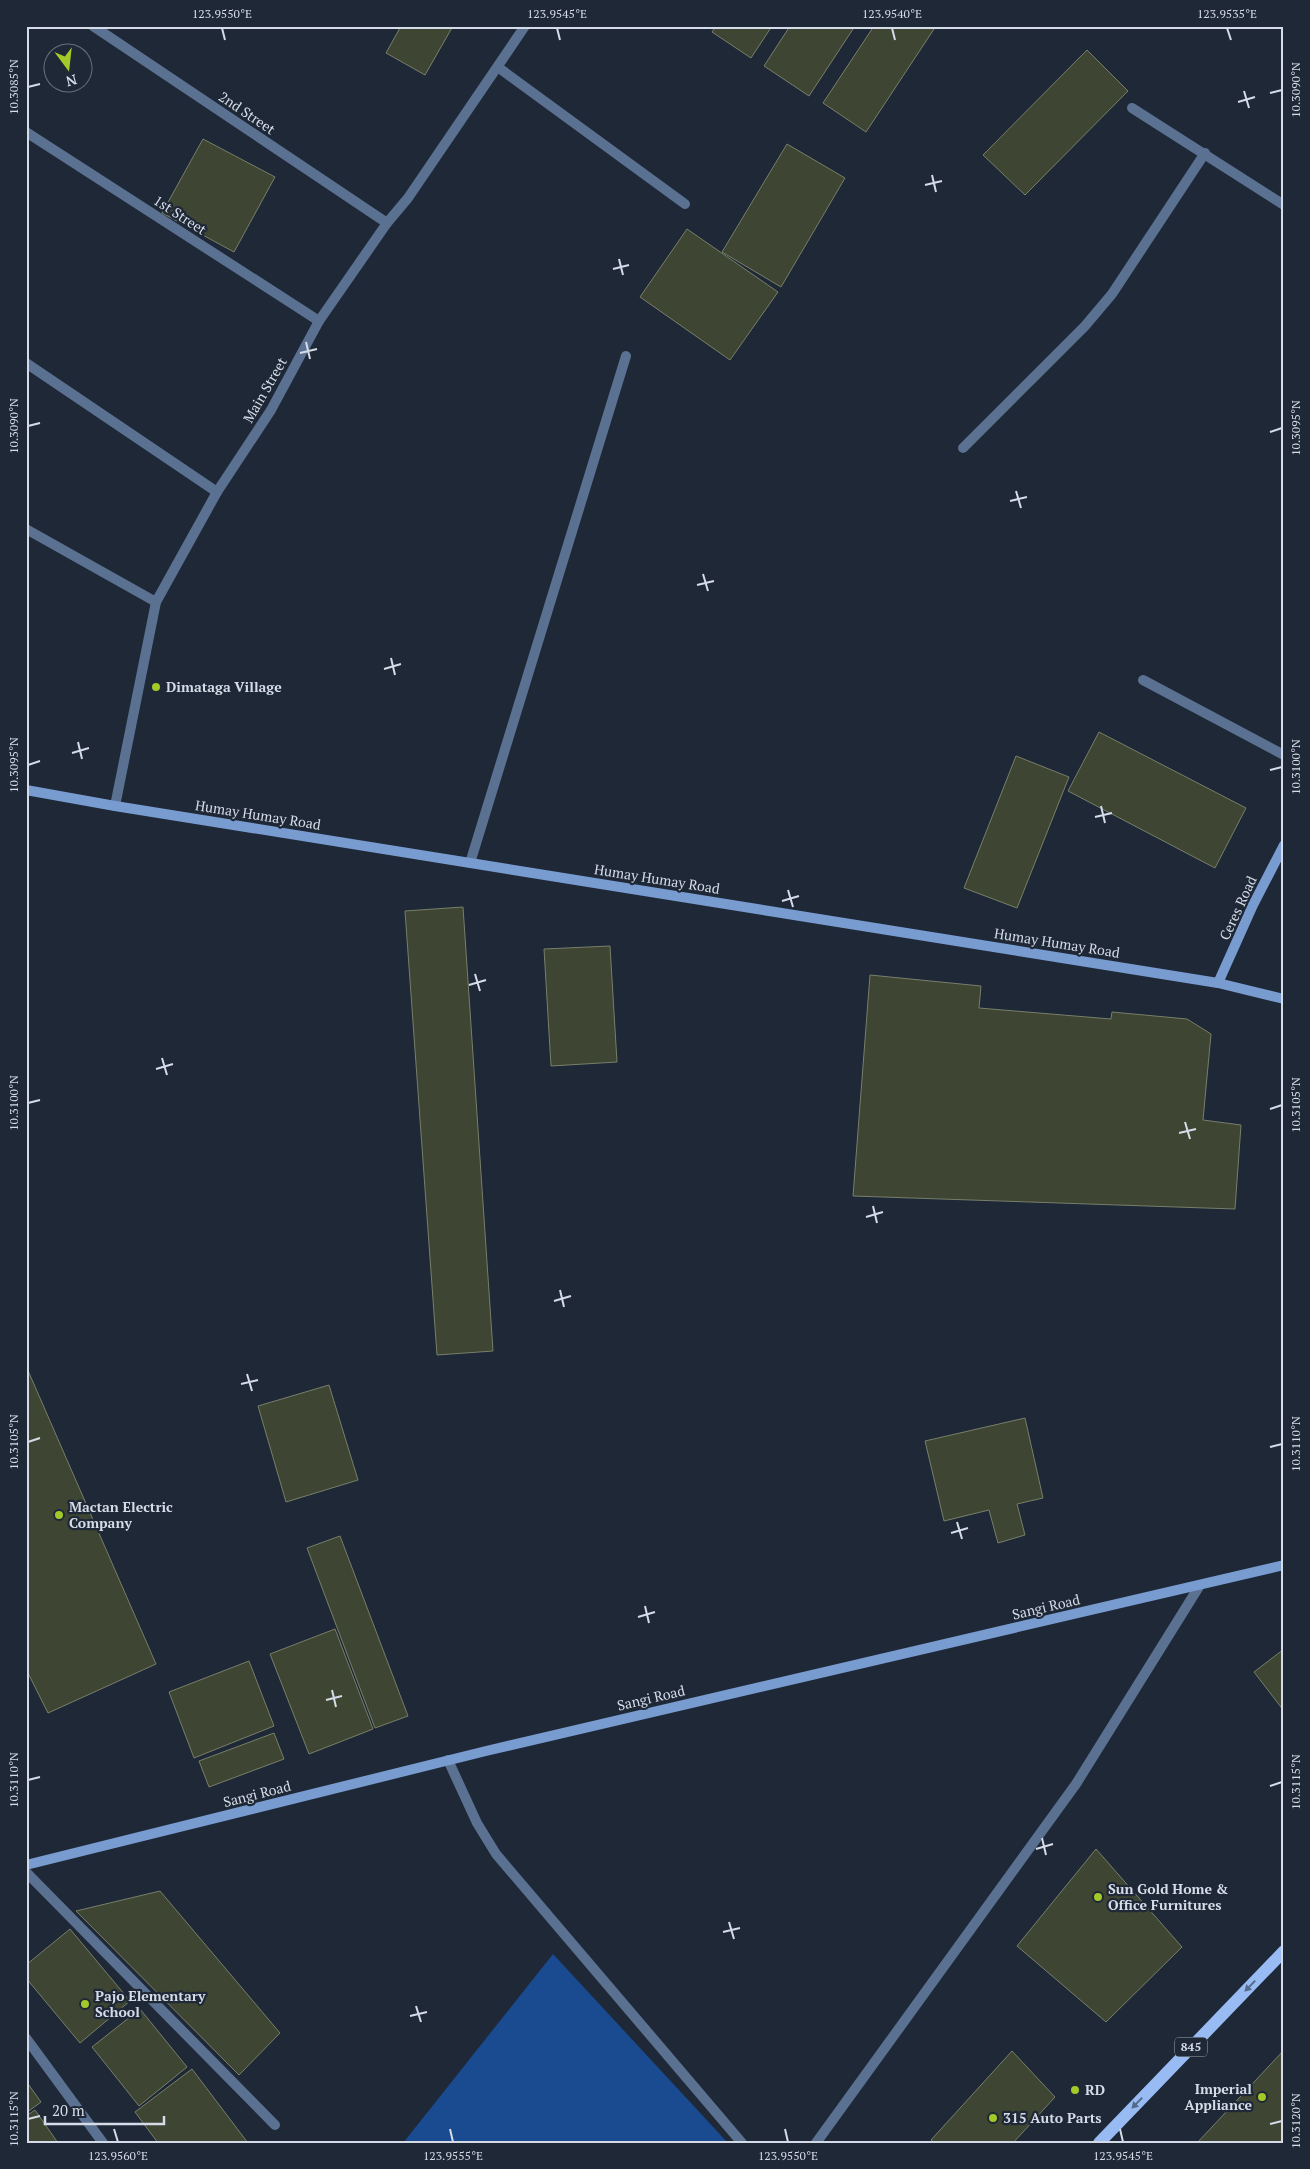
<svg xmlns="http://www.w3.org/2000/svg" width="1310" height="2169" font-family="'PT Serif',serif">
	<style>
		.grass { fill: #1a4a8f }
		.building { fill: #3e4532; stroke: #787f6a }
		.lines { fill: none; stroke-linecap: round; stroke-linejoin: round }
		.lane { stroke: #5b7192; stroke-width: 10 }
		.street { stroke: #5b7192; stroke-width: 10 }
		.secondary { stroke: #789bd0; stroke-width: 10 }
		.primary { stroke: #97bbf2; stroke-width: 12 }
		.oneway { fill: #546a8b }
		.ticks { fill: none; stroke: #d5dce7; stroke-width: 2 }
		.poi-dot { fill: #a2c928; stroke: #1e2837; stroke-width: 2 }
		.labels { text-anchor: middle; stroke-width: 4.5; stroke-linejoin: round; paint-order: stroke }
		.shield { fill: #1e2837; stroke: #9ea6b2; stroke-width: 1 }
		.shield-label { font-size: 12px; font-weight: bold; fill: #d5dce7 }
		.street-label { font-size: 14px; fill: #d5dce7; stroke: #1e2837 }
		.poi-label { font-size: 14px; font-weight: bold; fill: #d5dce7; stroke: #1e2837; text-anchor: start }
		.neatline { fill: none; stroke: #d5dce7; stroke-width: 2 }
		.ticks-label { font-size: 12px; text-anchor: middle; fill: #d5dce7 }
	</style>
	<rect width="100%" height="100%" fill="#1e2837"/>
	<path class="grass" d="M 553,1954 L 728,2143 L 403,2143 Z"/>
	<g class="building">
		<path d="M 401,26 L 453,26 L 425,75 L 386,53 Z"/>
		<path d="M 716,26 L 772,26 L 751,58 L 712,32 Z"/>
		<path d="M 790,26 L 855,26 L 809,96 L 764,66 Z"/>
		<path d="M 874,26 L 936,26 L 866,132 L 823,103 Z"/>
		<path d="M 1087,50 L 1128,91 L 1025,195 L 983,155 Z"/>
		<path d="M 203,139 L 275,177 L 234,252 L 162,213 Z"/>
		<path d="M 787,144 L 845,178 L 781,287 L 722,252 Z"/>
		<path d="M 687,229 L 778,292 L 730,360 L 640,297 Z"/>
		<path d="M 1099,732 L 1246,808 L 1215,868 L 1068,791 Z"/>
		<path d="M 1016,756 L 1069,777 L 1017,908 L 964,888 Z"/>
		<path d="M 463,907 L 493,1351 L 437,1355 L 405,911 Z"/>
		<path d="M 610,946 L 617,1062 L 551,1066 L 544,949 Z"/>
		<path d="M 870,975 L 981,986 L 979,1008 L 1111,1019 L 1112,1012 L 1187,1019 L 1211,1034 L 1203,1120 L 1241,1125 L 1235,1209 L 853,1196 Z"/>
		<path d="M 26,1366 L 156,1664 L 48,1713 L 26,1669 Z"/>
		<path d="M 329,1385 L 358,1480 L 286,1502 L 258,1406 Z"/>
		<path d="M 1025,1418 L 1043,1498 L 1017,1504 L 1025,1535 L 998,1543 L 989,1510 L 944,1521 L 925,1441 Z"/>
		<path d="M 340,1536 L 408,1716 L 375,1728 L 307,1548 Z"/>
		<path d="M 335,1629 L 373,1729 L 309,1754 L 270,1654 Z"/>
		<path d="M 1284,1649 L 1284,1711 L 1254,1672 Z"/>
		<path d="M 249,1661 L 274,1726 L 194,1758 L 169,1692 Z"/>
		<path d="M 274,1733 L 284,1759 L 209,1787 L 199,1761 Z"/>
		<path d="M 1096,1849 L 1182,1947 L 1106,2022 L 1017,1946 Z"/>
		<path d="M 160,1891 L 280,2033 L 239,2075 L 76,1911 Z"/>
		<path d="M 70,1929 L 130,2001 L 80,2043 L 26,1978 L 26,1965 Z"/>
		<path d="M 140,2009 L 187,2067 L 139,2106 L 92,2047 Z"/>
		<path d="M 1284,2050 L 1284,2143 L 1197,2143 Z"/>
		<path d="M 1012,2051 L 1055,2097 L 1013,2143 L 935,2143 L 931,2140 Z"/>
		<path d="M 192,2069 L 248,2143 L 158,2143 L 135,2112 Z"/>
		<path d="M 26,2081 L 41,2102 L 26,2113 Z"/>
		<path d="M 35,2110 L 58,2143 L 26,2143 L 26,2116 Z"/>
	</g>
	<g class="lines">
		<g class="lane">
			<path d="M 499,68 L 685,204"/>
			<path d="M 26,1872 L 275,2125"/>
			<path d="M 26,2038 L 103,2143"/>
		</g>
		<g class="street">
			<path d="M 93,26 L 387,223"/>
			<path d="M 1132,108 L 1284,205"/>
			<path d="M 26,132 L 319,321"/>
			<path d="M 26,363 L 217,492"/>
			<path d="M 963,448 L 1085,326 L 1112,294 L 1205,153"/>
			<path d="M 26,529 L 156,602"/>
			<path d="M 1143,680 L 1284,755"/>
			<path d="M 115,806 L 156,602 L 217,492 L 271,410 L 319,321 L 387,223 L 408,198 L 525,26"/>
			<path d="M 470,863 L 626,356"/>
			<path d="M 448,1760 L 477,1823 L 496,1854 L 742,2143"/>
			<path d="M 816,2143 L 1076,1784 L 1200,1585"/>
		</g>
		<g class="secondary">
			<path d="M 26,790 L 115,806 L 1218,983 L 1284,999"/>
			<path d="M 1218,983 L 1253,905 L 1284,845"/>
			<path d="M 26,1865 L 486,1751 L 1284,1565"/>
		</g>
		<path class="primary" d="M 1099,2143 L 1284,1951"/>
	</g>
	<defs><path id="oneway-solid" d="M-6-.8H1V-3.2L6.5 0L1 3.2V.8H-6Z" transform="scale(1.25)"/></defs>
	<g class="oneway">
		<use href="#oneway-solid" transform="translate(1250 1986) rotate(134)"/>
		<use href="#oneway-solid" transform="translate(1137 2103) rotate(134)"/>
	</g>
	<path class="ticks" d="M 222,28 L 225,40M 557,28 L 560,40M 892,28 L 895,40M 1227,28 L 1231,40M 28,87 L 40,84M 1244,91 L 1249,108M 1270,93 L 1282,90M 1238,102 L 1255,97M 932,175 L 936,192M 925,185 L 942,181M 619,259 L 623,275M 613,269 L 629,265M 306,342 L 310,359M 300,353 L 317,349M 28,426 L 40,423M 1270,432 L 1282,428M 1016,491 L 1021,508M 1010,501 L 1027,497M 703,574 L 708,591M 697,585 L 714,581M 391,658 L 395,675M 384,669 L 401,664M 78,742 L 82,759M 72,753 L 89,748M 28,765 L 40,761M 1270,770 L 1282,767M 1101,806 L 1105,823M 1095,817 L 1112,813M 788,890 L 793,907M 782,901 L 799,896M 475,974 L 480,991M 469,985 L 486,980M 162,1058 L 167,1075M 156,1069 L 173,1064M 28,1103 L 40,1100M 1270,1109 L 1282,1105M 1185,1122 L 1190,1139M 1179,1133 L 1196,1129M 873,1206 L 877,1223M 866,1217 L 883,1212M 560,1290 L 564,1307M 554,1301 L 571,1296M 247,1374 L 252,1391M 241,1384 L 258,1380M 28,1442 L 40,1438M 1270,1447 L 1282,1444M 957,1522 L 962,1539M 951,1533 L 968,1528M 645,1606 L 649,1623M 638,1617 L 655,1612M 332,1690 L 336,1707M 326,1700 L 342,1696M 28,1780 L 40,1777M 1270,1786 L 1282,1782M 1042,1838 L 1046,1855M 1036,1849 L 1053,1844M 729,1922 L 734,1939M 723,1932 L 740,1928M 416,2006 L 421,2022M 410,2016 L 427,2012M 28,2119 L 40,2116M 1270,2124 L 1282,2121M 114,2129 L 118,2142M 450,2129 L 453,2142M 785,2129 L 788,2142M 1120,2129 L 1123,2142"/>
	<g class="poi-dot">
		<circle cx="156" cy="687" r="5"/>
		<circle cx="59" cy="1515" r="5"/>
		<circle cx="1098" cy="1897" r="5"/>
		<circle cx="85" cy="2004" r="5"/>
		<circle cx="1075" cy="2090" r="5"/>
		<circle cx="1262" cy="2097" r="5"/>
		<circle cx="993" cy="2118" r="5"/>
	</g>
	<g class="labels">
		<rect class="shield" x="1175" y="2037.5" width="32" height="19" rx="4"/>
		<g class="shield-label">
			<text x="1191" y="2051">845</text>
		</g>
		<g class="street-label">
			<text transform="translate(247 113) rotate(34)" y="5">2nd Street</text>
			<text transform="translate(180 215) rotate(33)" y="5">1st Street</text>
			<text transform="translate(265 390) rotate(-60)" y="5">Main Street</text>
			<text transform="translate(258 815) rotate(9)" y="5">Humay Humay Road</text>
			<text transform="translate(657 879) rotate(9)" y="5">Humay Humay Road</text>
			<text transform="translate(1238 908) rotate(-65)" y="5">Ceres Road</text>
			<text transform="translate(1057 943) rotate(9)" y="5">Humay Humay Road</text>
			<text transform="translate(1046 1607) rotate(-13)" y="5">Sangi Road</text>
			<text transform="translate(651 1698) rotate(-13)" y="5">Sangi Road</text>
			<text transform="translate(257 1794) rotate(-14)" y="5">Sangi Road</text>
		</g>
		<g class="poi-label">
			<text x="166" y="692">Dimataga Village</text>
			<text x="69" y="1512">Mactan Electric<tspan x="69" dy="16">Company</tspan></text>
			<text x="1108" y="1894">Sun Gold Home &amp;<tspan x="1108" dy="16">Office Furnitures</tspan></text>
			<text x="95" y="2001">Pajo Elementary<tspan x="95" dy="16">School</tspan></text>
			<text x="1252" y="2094" text-anchor="end">Imperial<tspan x="1252" dy="16">Appliance</tspan></text>
			<text x="1085" y="2095">RD</text>
			<text x="1003" y="2123">315 Auto Parts</text>
		</g>
	</g>
	<rect width="1310" height="2169" fill="none" stroke="#1e2837" stroke-width="55"/>
	<g transform="translate(68 68) rotate(165)"><circle r="24" fill="#1e2837" stroke="#67707d"/>
	<path d="M0-4L9 19L0 12L-9 19Z" fill="#a2c928"/>
	<text y="-8" font-size="14" font-weight="bold" text-anchor="middle" fill="#d5dce7">N</text>
	</g>
	<path d="M45 2116v8h119v-8" fill="none" stroke="#d5dce7" stroke-width="2.5"/>
	<text x="52" y="2116" font-size="15" fill="#d5dce7" stroke="#1e2837" stroke-width="4" paint-order="stroke">20 m</text>
	<rect x="28" y="28" width="1254" height="2114" class="neatline"/>
	<g class="ticks-label">
		<text x="222" y="18">123.9550°E</text>
		<text x="557" y="18">123.9545°E</text>
		<text x="892" y="18">123.9540°E</text>
		<text x="1227" y="18">123.9535°E</text>
		<text transform="translate(14 87) rotate(-90)" y="4">10.3085°N</text>
		<text transform="translate(1296 90) rotate(-90)" y="4">10.3090°N</text>
		<text transform="translate(14 426) rotate(-90)" y="4">10.3090°N</text>
		<text transform="translate(1296 428) rotate(-90)" y="4">10.3095°N</text>
		<text transform="translate(14 765) rotate(-90)" y="4">10.3095°N</text>
		<text transform="translate(1296 767) rotate(-90)" y="4">10.3100°N</text>
		<text transform="translate(14 1103) rotate(-90)" y="4">10.3100°N</text>
		<text transform="translate(1296 1105) rotate(-90)" y="4">10.3105°N</text>
		<text transform="translate(14 1442) rotate(-90)" y="4">10.3105°N</text>
		<text transform="translate(1296 1444) rotate(-90)" y="4">10.3110°N</text>
		<text transform="translate(14 1780) rotate(-90)" y="4">10.3110°N</text>
		<text transform="translate(1296 1782) rotate(-90)" y="4">10.3115°N</text>
		<text transform="translate(14 2119) rotate(-90)" y="4">10.3115°N</text>
		<text transform="translate(1296 2121) rotate(-90)" y="4">10.3120°N</text>
		<text x="118" y="2160">123.9560°E</text>
		<text x="453" y="2160">123.9555°E</text>
		<text x="788" y="2160">123.9550°E</text>
		<text x="1123" y="2160">123.9545°E</text>
	</g>
</svg>
